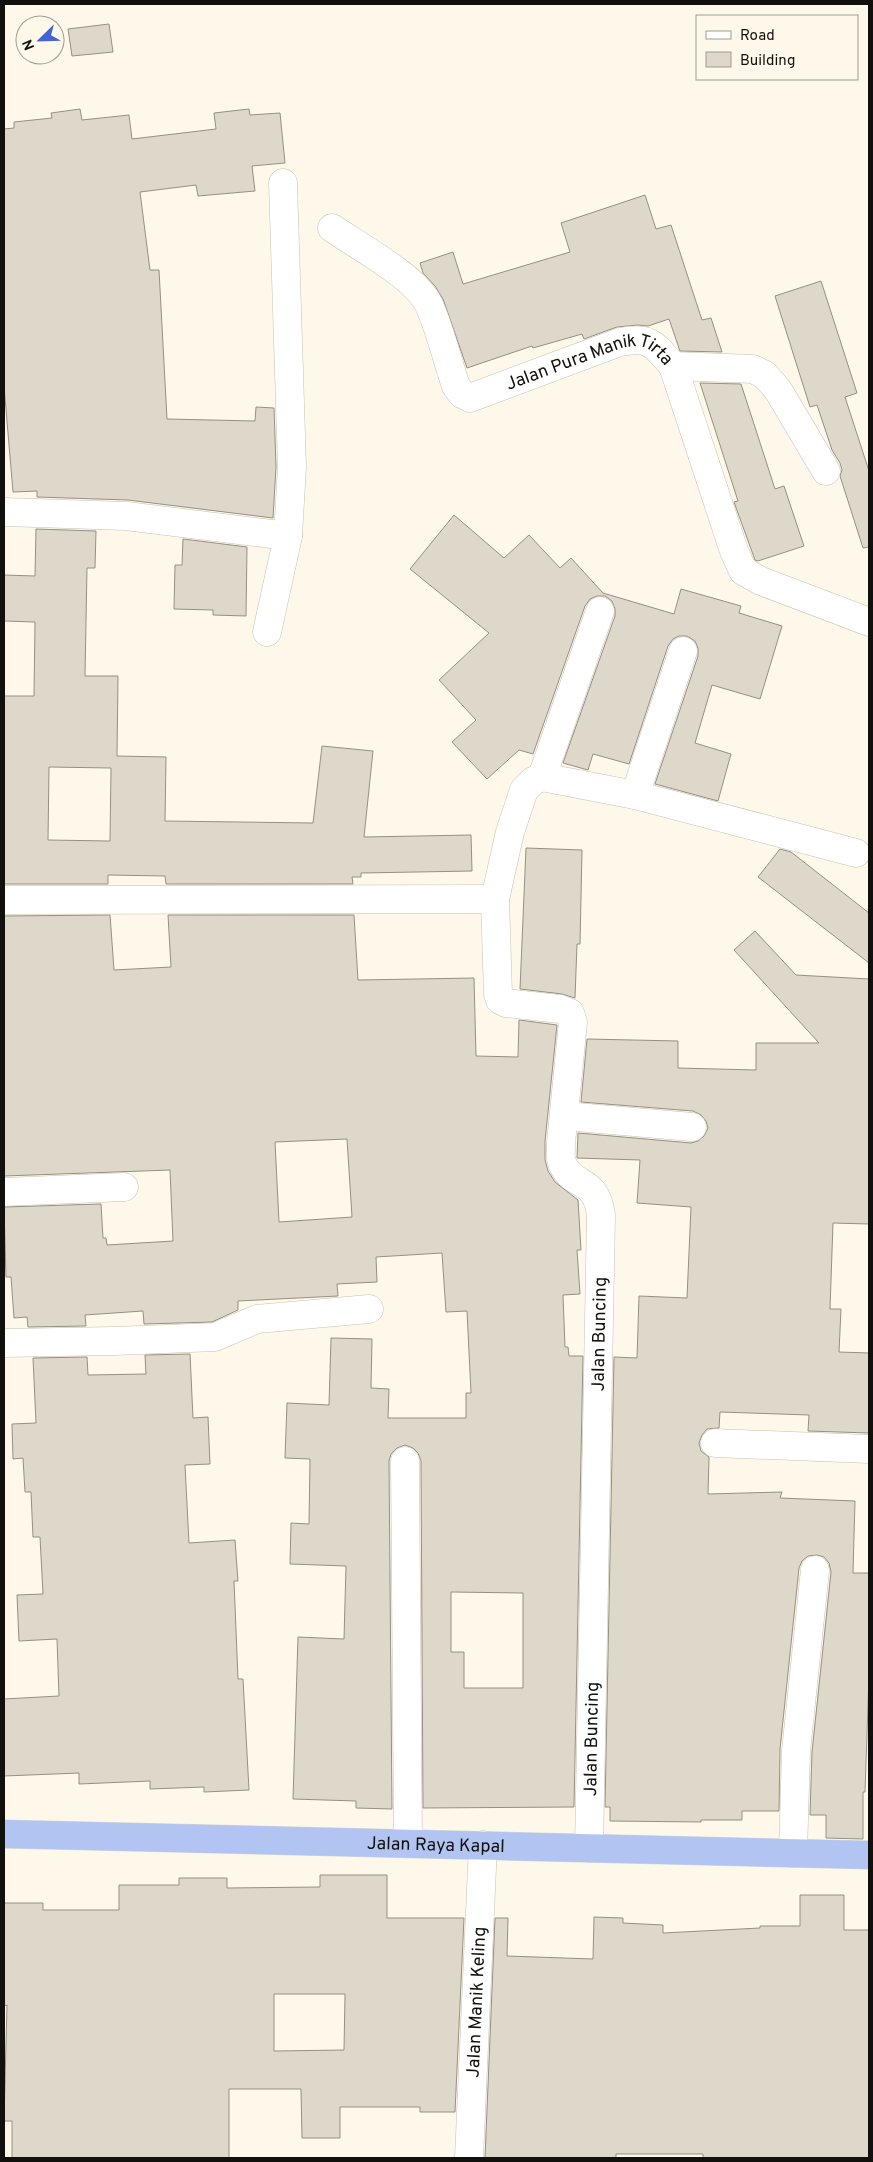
<svg xmlns="http://www.w3.org/2000/svg" width="873" height="2162" font-family="Overpass,sans-serif">
	<style>
		.building { fill: #ded8ca; stroke: #959083; fill-rule: evenodd }
		.lines { fill: none; stroke-linecap: round; stroke-linejoin: round }
		.minor-casing { stroke: #c6c1b3; stroke-width: 29 }
		.trunk-casing { stroke: #d9d9d8; stroke-width: 29 }
		.minor { stroke: #fff; stroke-width: 28 }
		.trunk { stroke: #b2c4f2; stroke-width: 28 }
		.labels { text-anchor: middle; stroke-width: 4.5; stroke-linejoin: round; paint-order: stroke }
		.street-label { font-size: 18px; fill: #12100c; stroke: #fdf8e9 }
	</style>
	<rect width="100%" height="100%" fill="#fdf8e9"/>
	<g class="building">
		<path d="M 109,24 L 113,52 L 72,56 L 68,29 Z"/>
		<path d="M 80,109 L 82,120 L 129,115 L 132,139 L 216,129 L 214,113 L 249,109 L 250,115 L 280,113 L 285,163 L 252,166 L 255,191 L 198,196 L 196,185 L 140,192 L 150,270 L 159,270 L 167,419 L 255,421 L 256,407 L 274,408 L 276,467 L 273,518 L 128,500 L 37,497 L 37,491 L 13,492 L 4,386 L 4,129 L 14,128 L 14,122 L 52,118 L 51,113 Z"/>
		<path d="M 645,195 L 656,229 L 671,225 L 702,320 L 711,318 L 722,352 L 680,351 L 669,319 L 648,326 L 638,325 L 617,327 L 584,339 L 582,334 L 533,348 L 532,346 L 467,368 L 443,299 L 435,286 L 423,273 L 420,263 L 453,252 L 463,284 L 570,252 L 561,223 Z"/>
		<path d="M 821,281 L 857,393 L 845,397 L 869,471 L 869,547 L 863,548 L 840,476 L 842,470 L 840,463 L 832,450 L 817,405 L 810,407 L 775,296 Z"/>
		<path d="M 700,383 L 741,384 L 775,489 L 784,486 L 804,546 L 758,561 L 755,560 L 734,502 L 738,501 Z"/>
		<path d="M 454,515 L 504,558 L 529,535 L 560,568 L 571,558 L 603,593 L 674,614 L 681,589 L 741,606 L 739,613 L 782,626 L 760,699 L 712,685 L 695,743 L 731,754 L 718,801 L 655,784 L 698,656 L 698,648 L 695,641 L 687,636 L 679,636 L 673,639 L 668,646 L 629,764 L 593,754 L 588,770 L 563,763 L 615,616 L 615,609 L 612,601 L 605,596 L 597,596 L 590,599 L 585,606 L 533,754 L 519,750 L 487,779 L 452,742 L 476,720 L 439,680 L 489,633 L 410,569 Z"/>
		<path d="M 36,529 L 96,531 L 95,568 L 87,568 L 85,676 L 118,676 L 117,756 L 166,757 L 165,821 L 313,823 L 322,746 L 373,751 L 364,837 L 471,835 L 472,871 L 361,873 L 361,877 L 352,877 L 353,884 L 166,884 L 165,876 L 108,875 L 108,884 L 4,884 L 4,696 L 34,696 L 35,622 L 4,621 L 4,575 L 35,576 ZM 49,767 L 111,768 L 110,841 L 48,840 Z"/>
		<path d="M 183,539 L 247,547 L 246,616 L 213,615 L 213,610 L 174,609 L 175,565 L 182,565 Z"/>
		<path d="M 526,848 L 582,850 L 580,944 L 577,944 L 575,998 L 562,994 L 520,989 Z"/>
		<path d="M 780,849 L 791,852 L 869,913 L 869,963 L 758,877 Z"/>
		<path d="M 110,915 L 114,970 L 171,967 L 168,915 L 354,915 L 358,980 L 474,978 L 476,1056 L 518,1057 L 519,1020 L 557,1025 L 545,1141 L 545,1160 L 548,1171 L 555,1182 L 578,1200 L 581,1250 L 577,1250 L 580,1294 L 563,1295 L 565,1347 L 568,1347 L 569,1356 L 583,1356 L 574,1807 L 423,1808 L 421,1461 L 418,1453 L 413,1448 L 405,1445 L 397,1448 L 391,1454 L 389,1461 L 392,1809 L 356,1808 L 356,1801 L 293,1799 L 298,1637 L 344,1639 L 346,1566 L 290,1564 L 291,1523 L 309,1524 L 310,1459 L 285,1458 L 287,1403 L 329,1405 L 331,1338 L 372,1339 L 371,1388 L 389,1389 L 388,1418 L 466,1418 L 466,1393 L 471,1393 L 467,1311 L 446,1312 L 442,1253 L 376,1257 L 377,1282 L 337,1284 L 338,1296 L 238,1301 L 238,1310 L 212,1322 L 144,1324 L 143,1311 L 85,1315 L 86,1326 L 28,1327 L 27,1317 L 14,1318 L 11,1277 L 6,1277 L 4,1207 L 101,1204 L 103,1238 L 106,1238 L 107,1245 L 173,1241 L 170,1170 L 4,1176 L 4,916 ZM 347,1139 L 352,1217 L 279,1222 L 275,1142 ZM 451,1592 L 523,1593 L 523,1688 L 464,1688 L 464,1652 L 451,1652 Z"/>
		<path d="M 755,931 L 796,975 L 869,979 L 869,1224 L 833,1223 L 830,1309 L 841,1309 L 839,1352 L 869,1353 L 869,1433 L 808,1431 L 809,1415 L 720,1412 L 719,1428 L 707,1429 L 702,1435 L 699,1443 L 701,1451 L 709,1457 L 708,1494 L 782,1492 L 780,1498 L 855,1501 L 853,1573 L 869,1573 L 869,1676 L 865,1792 L 863,1792 L 863,1839 L 826,1838 L 826,1815 L 810,1815 L 812,1752 L 831,1572 L 829,1563 L 824,1557 L 817,1555 L 808,1556 L 802,1561 L 799,1568 L 780,1749 L 779,1811 L 742,1811 L 742,1820 L 701,1820 L 701,1822 L 610,1821 L 610,1807 L 605,1807 L 614,1357 L 637,1358 L 639,1296 L 687,1298 L 691,1207 L 637,1203 L 640,1160 L 577,1158 L 578,1133 L 691,1143 L 698,1141 L 704,1136 L 708,1128 L 706,1121 L 701,1115 L 693,1111 L 581,1102 L 587,1039 L 678,1041 L 678,1068 L 756,1070 L 756,1043 L 819,1043 L 734,950 Z"/>
		<path d="M 190,1354 L 193,1418 L 208,1417 L 210,1464 L 185,1465 L 189,1543 L 235,1540 L 238,1581 L 234,1581 L 238,1679 L 243,1679 L 249,1790 L 204,1792 L 204,1787 L 150,1789 L 150,1781 L 79,1784 L 79,1773 L 4,1776 L 4,1699 L 59,1696 L 57,1639 L 19,1641 L 17,1595 L 43,1594 L 40,1537 L 33,1537 L 31,1492 L 25,1492 L 23,1458 L 13,1459 L 12,1424 L 36,1423 L 33,1358 L 87,1357 L 88,1375 L 146,1374 L 145,1355 Z"/>
		<path d="M 320,1875 L 387,1875 L 387,1918 L 464,1918 L 455,2112 L 420,2112 L 420,2107 L 340,2107 L 340,2138 L 302,2138 L 301,2089 L 229,2089 L 229,2158 L 12,2158 L 12,2121 L 4,2121 L 7,2005 L 4,2006 L 4,1903 L 43,1903 L 43,1910 L 119,1910 L 119,1885 L 179,1885 L 179,1878 L 227,1878 L 227,1888 L 320,1887 ZM 274,1994 L 345,1994 L 344,2050 L 274,2051 Z"/>
		<path d="M 800,1895 L 844,1895 L 844,1930 L 869,1930 L 869,2158 L 703,2158 L 703,2154 L 616,2154 L 616,2158 L 485,2158 L 495,1918 L 508,1918 L 507,1956 L 593,1959 L 594,1917 L 623,1918 L 623,1923 L 663,1925 L 663,1933 L 760,1928 L 760,1926 L 800,1926 Z"/>
	</g>
	<g class="lines">
		<defs>
			<g id="minor">
				<path id="s1" d="M 332,228 C 358,246 416,277 429,305 C 440,329 447,360 456,386 L 462,394 L 470,398 L 620,342 C 650,336 654,344 673,366 L 734,551 L 743,571 L 761,581 L 869,622"/>
				<path d="M 673,366 L 753,369 L 765,375 L 778,390 L 826,471"/>
				<path d="M 4,512 L 126,516 L 288,536"/>
				<path d="M 267,632 L 288,536 L 292,467 L 283,183"/>
				<path d="M 542,777 L 600,611"/>
				<path d="M 635,795 L 683,651"/>
				<path d="M 4,900 L 495,899"/>
				<path d="M 565,1116 L 692,1127"/>
				<path d="M 4,1192 L 124,1187"/>
				<path d="M 4,1343 L 115,1341 L 215,1337 L 257,1319 L 369,1309"/>
				<path d="M 715,1443 L 869,1449"/>
				<path d="M 405,1461 L 408,1843"/>
				<path id="s2" d="M 589,1848 L 601,1215 C 596,1176 573,1189 562,1163 C 560,1158 561,1149 561,1143 L 573,1022 L 570,1013 L 560,1009 L 506,1003 L 500,1000 L 498,994 L 495,899 L 510,832 L 524,790 L 533,781 L 542,777 L 635,795 L 856,853"/>
				<path d="M 793,1853 L 796,1751 L 815,1570"/>
				<path id="s3" d="M 469,2158 L 483,1845"/>
			</g>
			<g id="trunk">
				<path id="s4" d="M 4,1834 L 869,1855"/>
			</g>
		</defs>
		<use href="#minor" class="minor-casing"/>
		<use href="#trunk" class="trunk-casing"/>
		<use href="#minor" class="minor"/>
		<use href="#trunk" class="trunk"/>
	</g>
	<g class="labels">
		<g class="street-label">
			<text dy="6" stroke="none"><textPath href="#s1" startOffset="358">Jalan Pura Manik Tirta</textPath></text>
			<text dy="6" stroke="none"><textPath href="#s2" startOffset="514">Jalan Buncing</textPath></text>
			<text dy="6" stroke="none"><textPath href="#s2" startOffset="109">Jalan Buncing</textPath></text>
			<text dy="6" stroke="none"><textPath href="#s4" startOffset="432">Jalan Raya Kapal</textPath></text>
			<text dy="6" stroke="none"><textPath href="#s3" startOffset="156">Jalan Manik Keling</textPath></text>
		</g>
	</g>
	<rect width="873" height="2162" fill="none" stroke="#12100c" stroke-width="10"/>
	<rect x="696" y="15" width="162" height="65" fill="#fdf8e9" stroke="#9f9b91"/>
	<rect x="706" y="31" width="25" height="8" fill="#ffffff" stroke="#9f9b91"/>
	<text x="740" y="40" font-size="15" fill="#12100c">Road</text>
	<rect x="706" y="52" width="25" height="15" fill="#ded8ca" stroke="#9f9b91"/>
	<text x="740" y="65" font-size="15" fill="#12100c">Building</text>
	<g transform="translate(40 40) rotate(247)"><circle r="24" fill="#fdf8e9" stroke="#9f9b91"/>
	<path d="M0-4L9 19L0 12L-9 19Z" fill="#4262d5"/>
	<text y="-8" font-size="14" font-weight="bold" text-anchor="middle" fill="#12100c">N</text>
	</g>
</svg>
